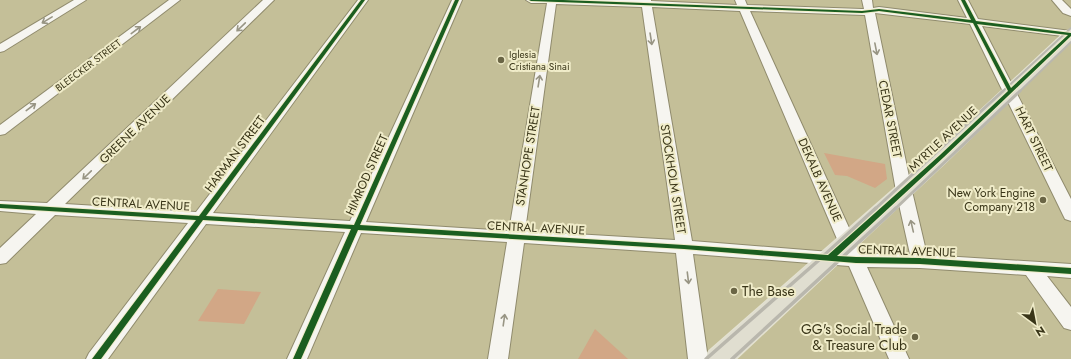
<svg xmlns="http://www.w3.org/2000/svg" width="1071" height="359" font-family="Jost,sans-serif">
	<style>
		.green { fill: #d2a786 }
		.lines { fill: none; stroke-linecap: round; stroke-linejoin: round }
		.minor-casing { stroke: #908b6d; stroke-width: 2 }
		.major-casing { stroke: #e4e2d1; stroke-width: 2 }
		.minor { fill: #f6f5f0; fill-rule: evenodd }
		.major { fill: #e0ded0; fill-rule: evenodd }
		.rail-far2 { stroke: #b9b7ad; stroke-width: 2 }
		.rail-far1 { stroke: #b9b7ad; stroke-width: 3 }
		.rail { stroke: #b9b7ad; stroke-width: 3.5 }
		.cycleway-casing { stroke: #f0ecc9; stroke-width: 2 }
		.cycleway { fill: #1b5e20; fill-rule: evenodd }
		.oneway { stroke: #989584 }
		.poi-dot { fill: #6a6545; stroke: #f0ecc9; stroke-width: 1.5 }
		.labels { text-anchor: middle; stroke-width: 4; stroke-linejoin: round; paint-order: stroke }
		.far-poi-label { font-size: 10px; fill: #393518; stroke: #f0ecc9; text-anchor: start }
		.far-street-label { font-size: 10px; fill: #393518; stroke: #f0ecc9 }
		.street-label { font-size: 12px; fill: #393518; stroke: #f0ecc9 }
		.poi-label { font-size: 12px; fill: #393518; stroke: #f0ecc9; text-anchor: end }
		.near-poi-label { font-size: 14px; fill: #393518; stroke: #f0ecc9; text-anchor: start }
	</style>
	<rect width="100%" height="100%" fill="#c4bf98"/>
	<g class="green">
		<path d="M 824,153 L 885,164 L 887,179 L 875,188 L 847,176 L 835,175 Z"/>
		<path d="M 218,289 L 261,292 L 244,324 L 198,321 Z"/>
		<path d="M 595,329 L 628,359 L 578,359 Z"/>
	</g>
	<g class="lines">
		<defs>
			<g id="minor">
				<path d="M 74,0 L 86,0 L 4,51 L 0,52 L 0,44 Z"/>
				<path d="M 169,0 L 180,0 L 5,134 L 0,135 L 0,125 Z"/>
				<path d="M 263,0 L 274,0 L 65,204 L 196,212 L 358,0 L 368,0 L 213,213 L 350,221 L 452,0 L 462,0 L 366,222 L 509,231 L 547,3 L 531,3 L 526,0 L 651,0 L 651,1 L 737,5 L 735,0 L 745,0 L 747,5 L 862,9 L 864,9 L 862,0 L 872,0 L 873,8 L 879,7 L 967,18 L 958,0 L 968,0 L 978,19 L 1071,31 L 1071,37 L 982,26 L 1071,199 L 1071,221 L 1065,219 L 1063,215 L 970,24 L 875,13 L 912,191 L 927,255 L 1071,264 L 1071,278 L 1047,276 L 1071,307 L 1071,330 L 1064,328 L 1026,275 L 920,268 L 867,267 L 909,359 L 889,359 L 849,266 L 693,254 L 708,359 L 688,359 L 676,253 L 524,243 L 508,359 L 488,359 L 507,242 L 361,233 L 307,359 L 287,359 L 345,232 L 206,224 L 108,359 L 86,359 L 89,353 L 188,223 L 55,215 L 6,263 L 0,264 L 0,248 L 36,214 L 0,211 L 0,201 L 47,203 ZM 556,4 L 642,7 L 675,240 L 525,231 ZM 652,7 L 740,11 L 843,253 L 692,241 ZM 750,11 L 865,15 L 896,191 L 910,254 L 861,254 Z"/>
				<path d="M 1052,0 L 1062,0 L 1071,9 L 1071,16 L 1063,13 Z"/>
			</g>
			<path id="major" d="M 1071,30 L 1071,41 L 948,160 L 736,359 L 705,359 L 709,351 L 936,152 L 1066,31 Z"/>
		</defs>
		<use href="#minor" class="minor-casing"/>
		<use href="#major" class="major-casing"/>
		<use href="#minor" class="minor"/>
		<use href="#major" class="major"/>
		<g class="rail-far2">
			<path d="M 1002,92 L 1071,28"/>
			<path d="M 1019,92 L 1071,42"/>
		</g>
		<g class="rail-far1">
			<path d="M 875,209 L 1003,91"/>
			<path d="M 895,209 L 1020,91"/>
		</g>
		<g class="rail">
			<path d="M 706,359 L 819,260 L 876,208"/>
			<path d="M 732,359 L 896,208"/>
		</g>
		<defs>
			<path id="cycleway" d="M 361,0 L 365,0 L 206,216 L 354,225 L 455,0 L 459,0 L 360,225 L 684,245 L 828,255 L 940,155 L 1008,91 L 973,23 L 879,11 L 862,13 L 531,1 L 529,0 L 563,0 L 862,11 L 879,9 L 971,20 L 961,0 L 965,0 L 976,21 L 1071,33 L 1071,36 L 944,157 L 837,256 L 856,257 L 920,258 L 1071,268 L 1071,274 L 920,264 L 856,263 L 684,249 L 358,230 L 301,359 L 293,359 L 351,229 L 203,220 L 101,359 L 92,359 L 196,220 L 0,208 L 0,204 L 199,216 ZM 977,24 L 1068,35 L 1011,88 Z"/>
		</defs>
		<use href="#cycleway" class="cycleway-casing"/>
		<use href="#cycleway" class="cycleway"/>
	</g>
	<defs><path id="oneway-shaft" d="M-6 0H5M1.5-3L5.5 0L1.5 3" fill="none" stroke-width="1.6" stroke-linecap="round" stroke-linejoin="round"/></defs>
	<g class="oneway">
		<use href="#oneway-shaft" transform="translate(47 20) rotate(149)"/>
		<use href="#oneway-shaft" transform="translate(241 27) rotate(136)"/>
		<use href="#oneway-shaft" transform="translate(136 30) rotate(-37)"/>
		<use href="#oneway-shaft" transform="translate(651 39) rotate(81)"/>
		<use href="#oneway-shaft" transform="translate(876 49) rotate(79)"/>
		<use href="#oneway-shaft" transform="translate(539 81) rotate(-81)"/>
		<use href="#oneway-shaft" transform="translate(31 107) rotate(-37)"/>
		<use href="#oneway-shaft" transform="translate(87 175) rotate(136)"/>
		<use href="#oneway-shaft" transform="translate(912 226) rotate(-103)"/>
		<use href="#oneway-shaft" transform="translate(688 278) rotate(83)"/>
		<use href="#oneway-shaft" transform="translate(504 320) rotate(-82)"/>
	</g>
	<g class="poi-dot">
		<circle cx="501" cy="60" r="4"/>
		<circle cx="1043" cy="200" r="4"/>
		<circle cx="734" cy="291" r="4"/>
		<circle cx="915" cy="337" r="4"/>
	</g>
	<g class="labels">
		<g class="far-poi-label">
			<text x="509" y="58">Iglesia<tspan x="509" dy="12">Cristiana Sinai</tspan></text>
		</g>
		<g class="far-street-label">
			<text transform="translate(88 65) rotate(-37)" y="4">BLEECKER STREET</text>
		</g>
		<g class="street-label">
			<text transform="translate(890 119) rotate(79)" y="4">CEDAR STREET</text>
			<text transform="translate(135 129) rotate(-44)" y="4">GREENE AVENUE</text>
			<text transform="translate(943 139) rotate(-43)" y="4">MYRTLE AVENUE</text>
			<text transform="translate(1034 139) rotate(64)" y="4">HART STREET</text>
			<text transform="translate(235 154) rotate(-53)" y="4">HARMAN STREET</text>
			<text transform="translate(528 156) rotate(-81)" y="4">STANHOPE STREET</text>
			<text transform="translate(367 175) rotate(-66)" y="4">HIMROD STREET</text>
			<text transform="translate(673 179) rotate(81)" y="4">STOCKHOLM STREET</text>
			<text transform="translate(820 180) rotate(66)" y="4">DEKALB AVENUE</text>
			<text transform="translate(141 204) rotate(3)" y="4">CENTRAL AVENUE</text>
			<text transform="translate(536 228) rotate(3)" y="4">CENTRAL AVENUE</text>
			<text transform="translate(907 251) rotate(2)" y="4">CENTRAL AVENUE</text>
		</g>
		<g class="poi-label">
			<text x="1035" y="197">New York Engine<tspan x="1035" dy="14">Company 218</tspan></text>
		</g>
		<g class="near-poi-label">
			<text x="742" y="296">The Base</text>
			<text x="907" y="334" text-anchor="end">GG's Social Trade<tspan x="907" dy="16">&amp; Treasure Club</tspan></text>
		</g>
	</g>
	<g transform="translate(1035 323) rotate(148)" stroke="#f0ecc9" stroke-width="3" paint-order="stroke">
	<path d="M0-3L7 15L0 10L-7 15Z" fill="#393518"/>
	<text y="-6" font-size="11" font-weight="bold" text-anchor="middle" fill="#393518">N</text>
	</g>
</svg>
